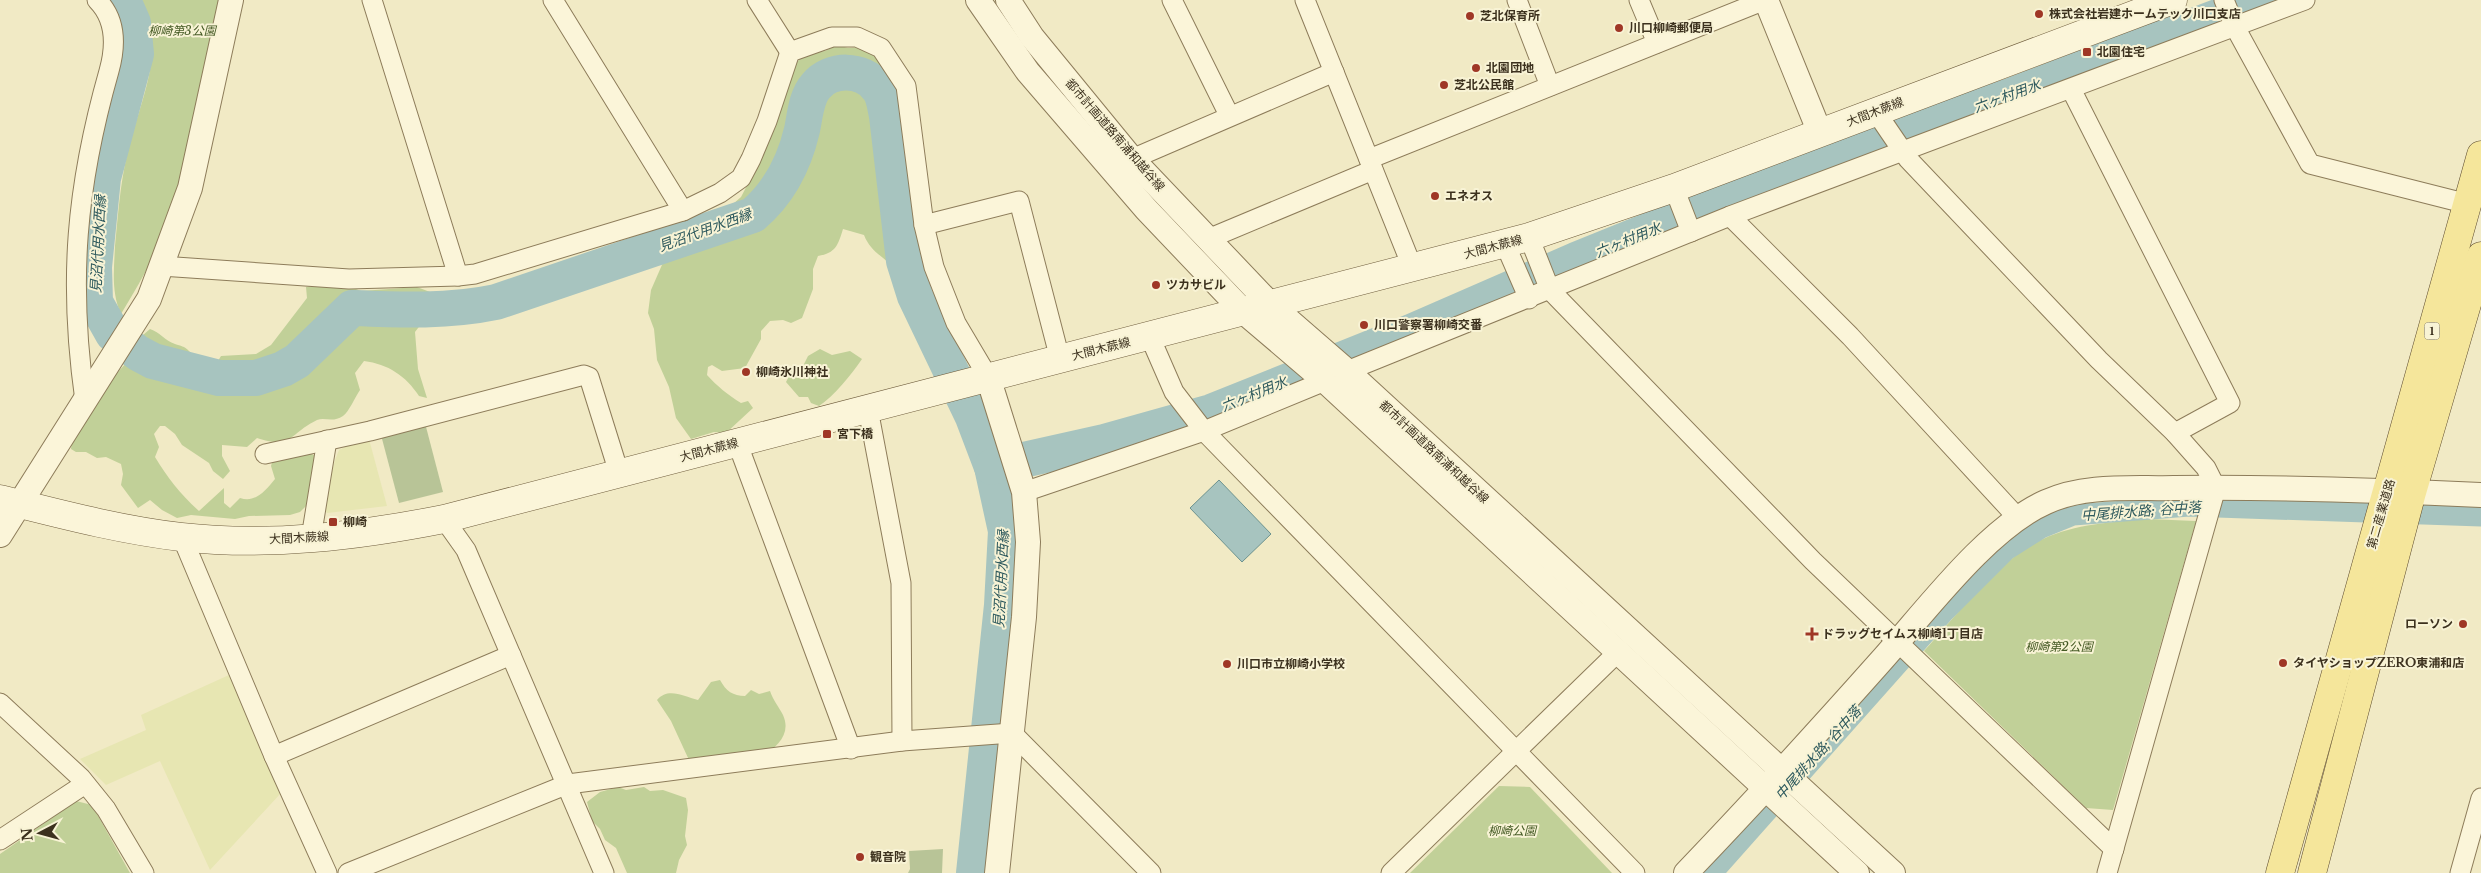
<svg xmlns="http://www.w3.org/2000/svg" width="2481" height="873" font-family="'Libre Baskerville','Noto Sans JP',serif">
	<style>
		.farmland { fill: #e7e6b2 }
		.green { fill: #c1d098 }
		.cemetery { fill: #b8c497 }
		.water { fill: #a7c4bf; stroke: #6d938f }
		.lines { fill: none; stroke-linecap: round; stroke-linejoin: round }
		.canal { stroke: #a7c4bf; stroke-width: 21 }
		.river { stroke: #a7c4bf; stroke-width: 36 }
		.minor-casing { stroke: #8d7c5a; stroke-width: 21 }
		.tertiary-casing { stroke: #8d7c5a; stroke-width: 26 }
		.secondary-casing { stroke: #6f5d3d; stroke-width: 29 }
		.primary-casing { stroke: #5b492e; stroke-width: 29 }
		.minor { stroke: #fbf5d9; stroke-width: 19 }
		.tertiary { stroke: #fbf5d9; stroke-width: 24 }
		.secondary { stroke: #fbf5d9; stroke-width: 28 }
		.primary { stroke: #f5e69b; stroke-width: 28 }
		.poi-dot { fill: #9f3726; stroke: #f8f3d5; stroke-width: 2 }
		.labels { text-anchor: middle; stroke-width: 4; stroke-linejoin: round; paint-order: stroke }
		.shield { fill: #f8f3d5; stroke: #746b55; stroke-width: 1 }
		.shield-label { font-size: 11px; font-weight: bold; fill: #3c311e }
		.poi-label { font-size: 12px; font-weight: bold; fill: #3c311e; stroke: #f8f3d5; text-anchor: start }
		.park-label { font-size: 12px; font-style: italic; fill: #445a24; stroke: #f8f3d5 }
		.street-label { font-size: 12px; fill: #3c311e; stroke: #f8f3d5 }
		.water-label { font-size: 14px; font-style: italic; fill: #2d595d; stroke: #f8f3d5 }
	</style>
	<rect width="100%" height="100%" fill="#f1eac5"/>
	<g class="farmland">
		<path d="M 369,439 L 387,506 L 327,513 L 323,507 L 335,460 L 339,450 L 353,443 Z"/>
		<path d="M 229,675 L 282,792 L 210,870 L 160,761 L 106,785 L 80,759 L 146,730 L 141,715 Z"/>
	</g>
	<g class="green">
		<path d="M 142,0 L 219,0 C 203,74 191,156 166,226 C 155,257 138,286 121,314 C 111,292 114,270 115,246 C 118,216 120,185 127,155 C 139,101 167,56 142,0 Z"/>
		<path d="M 837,45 L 848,48 L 863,47 L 878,59 L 892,90 L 897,138 L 909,209 L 908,242 L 912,256 L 910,263 L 896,270 C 884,256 871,253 864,235 L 843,229 C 838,245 836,253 818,256 L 813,269 L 813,289 L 802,318 L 791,323 L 783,320 L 770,321 L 761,331 L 761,339 L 745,368 L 722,371 L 712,365 L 708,367 L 707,375 C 717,386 728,395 741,403 L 748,401 L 753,408 L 726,433 L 714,432 L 691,439 L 676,418 L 669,387 L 657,360 L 654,329 L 648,313 L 651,290 L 665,258 L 671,234 L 687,222 L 706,220 L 725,211 L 741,197 L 753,174 L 794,65 L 806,53 L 825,51 Z"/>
		<path d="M 319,285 L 330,288 L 351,287 L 361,291 L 417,287 L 430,292 C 433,307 424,321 415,332 L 418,369 L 427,398 L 419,396 C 406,376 388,364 364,361 L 355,373 L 360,390 C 355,397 349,412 343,416 C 333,423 325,417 317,420 C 290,433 292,450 257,438 L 247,447 L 222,445 L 222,456 L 230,471 L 223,479 L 213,471 L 209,463 L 182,445 L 175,434 L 165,426 L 160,426 L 154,434 L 159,447 L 155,457 C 167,477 181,495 199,511 L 224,488 L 224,503 L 230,508 L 240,498 C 256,503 265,491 275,479 L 271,466 L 273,459 L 307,452 L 318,457 L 311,501 L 300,512 L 290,515 L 249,516 L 235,519 L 191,515 L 177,518 L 162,510 L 150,500 L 138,508 L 121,485 L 123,474 L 121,464 L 106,457 L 97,458 L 86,452 L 76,452 L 71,449 L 72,439 L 115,375 L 129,360 L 143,335 L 150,329 C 160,332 165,341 175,344 C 181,346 184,346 189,351 C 195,357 197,364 205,369 L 215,366 L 221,356 L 256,354 L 271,345 L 307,298 L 306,287 Z"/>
		<path d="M 820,349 L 832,355 L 850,351 L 862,359 C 851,375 834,396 819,406 L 811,403 L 808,397 L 799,397 L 786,382 L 792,370 L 803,366 L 808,356 Z"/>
		<path d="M 2147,519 L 2196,521 L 2113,810 L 2086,808 L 1924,651 C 1955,617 2001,557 2043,539 C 2075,524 2113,522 2147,519 Z"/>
		<path d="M 720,680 C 726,691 733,696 745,696 L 751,690 L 759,694 L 770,691 C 773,700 779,707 783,715 C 797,746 750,762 731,773 L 709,761 L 689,760 L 671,721 L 657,700 C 668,687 683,696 698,700 L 711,682 Z"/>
		<path d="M 1499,786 L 1530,787 L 1612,873 L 1410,873 Z"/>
		<path d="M 618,787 L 626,790 L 644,787 L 650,791 L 663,790 L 686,798 L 688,810 L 685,836 L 687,845 L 679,860 L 676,873 L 627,873 L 616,848 L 605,840 L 600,829 L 592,821 L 587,802 L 600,792 Z"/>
		<path d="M 76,801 L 92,805 L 130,873 L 0,873 L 0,854 Z"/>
	</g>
	<g class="cemetery">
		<path d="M 425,423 L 443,492 L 399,503 L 381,435 Z"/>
		<path d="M 943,849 L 942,873 L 908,873 L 910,869 L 909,851 Z"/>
	</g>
	<path class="water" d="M 1219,480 L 1271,534 L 1242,562 L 1190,508 Z"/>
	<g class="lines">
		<path class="canal" d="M 1712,873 L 1944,612 L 2006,550 L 2041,528 L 2073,515 L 2189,506 L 2481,516"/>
		<g class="river">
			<path d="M 123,0 L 133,23 L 136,54 L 103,178 L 94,267 L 95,302 L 113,334 L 138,353 L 153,361 L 219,378 L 256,378 L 283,369 L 297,361 L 352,308 C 401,310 448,312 496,302 L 753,215 C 779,193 794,164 802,130 C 805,116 806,97 816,86 C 831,68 862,68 877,87 C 884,94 885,107 887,116 L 904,261 L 915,296 L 973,417 L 992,467 L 1006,531 L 1002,605 L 974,873"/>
			<path d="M 992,467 L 1104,442 L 1211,412 L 1411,332 L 1576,260 L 1791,173 L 2010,96 L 2262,0"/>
		</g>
		<defs>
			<g id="minor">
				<path d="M 372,0 L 458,276"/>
				<path d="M 553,0 L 683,211"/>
				<path d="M 757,0 L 790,52"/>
				<path d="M 1172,0 L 1229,115"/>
				<path d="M 1305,0 L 1413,269"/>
				<path d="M 1517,0 L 1550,86"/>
				<path d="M 1639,0 L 1657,43"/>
				<path d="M 2224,0 L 2235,27 L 2310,164 L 2468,204"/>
				<path d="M 2071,89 L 2230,403 L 2175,433"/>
				<path d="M 1876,112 L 1908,159 L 2099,360 L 2175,433 L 2206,468 L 2216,488 L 2107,873"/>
				<path d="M 1132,159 L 1334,72"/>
				<path d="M 1369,159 L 1765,0"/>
				<path d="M 1674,188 L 1691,232"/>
				<path d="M 1730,216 L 1850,336 L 2017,517"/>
				<path d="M 924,225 L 1019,201 L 1060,359"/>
				<path d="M 1529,237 L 1550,290 L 1813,561 L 2114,849"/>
				<path d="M 1208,239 L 1373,170"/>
				<path d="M 1505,244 L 1529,299"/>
				<path d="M 161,266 L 349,279 L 458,276 L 475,274 L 683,211 L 720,193 L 741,178 L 751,159 L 767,121 L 790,52 L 832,37 L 857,37 L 881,48 L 906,86 L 924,225 L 934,267 L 956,323 L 988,377"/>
				<path d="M 1150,337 L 1174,392 L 1204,431 L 1325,381"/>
				<path d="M 1347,371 L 1730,216 L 2305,0"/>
				<path d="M 85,401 C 68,281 76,187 109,71 C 116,46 116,19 97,0"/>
				<path d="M 868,409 L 901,583 L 902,741"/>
				<path d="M 737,442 L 851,749"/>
				<path d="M 265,454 L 370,431 L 584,375 L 589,377 L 619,473"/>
				<path d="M 1024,492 L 1204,431 L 1635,873"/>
				<path d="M 444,519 L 466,550 L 604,873"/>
				<path d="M 182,537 L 274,756 L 327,873"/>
				<path d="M 311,538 L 327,440"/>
				<path d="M 0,703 L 81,778 L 106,809 L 144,873"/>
				<path d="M 274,756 L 511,655"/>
				<path d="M 0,840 L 85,784"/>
				<path d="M 348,873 L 568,784 L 902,741 L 1012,733 L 1151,873"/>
				<path d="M 1391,873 L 1618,652"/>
				<path d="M 2460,873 L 2481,798"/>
			</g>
			<g id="tertiary">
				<path d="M 978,0 L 1028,72 L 1146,209 L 1244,312 L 1325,381 L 1857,873"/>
				<path d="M 1008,0 L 1032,37 L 1132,159 L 1271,305 L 1347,371 L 1893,873"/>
				<path d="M 1766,0 L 1820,133"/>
				<path d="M 988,377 L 1024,492 L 1028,542 L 1024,617 L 997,873"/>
				<path d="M 0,535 L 149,299 L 190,188 L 231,0"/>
				<path d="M 1686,873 C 1753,803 1817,733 1881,661 C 1925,612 1987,528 2046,502 C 2085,484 2132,489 2174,488 C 2276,487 2379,490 2481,495"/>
			</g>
			<path id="secondary" d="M 0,499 C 60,514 120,530 181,537 C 269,547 358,536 444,519 L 1529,237 L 1674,188 L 2173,0"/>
			<g id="primary">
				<path d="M 2280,873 L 2481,155"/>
				<path d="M 2312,873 L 2412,492 L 2481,256"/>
			</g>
		</defs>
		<use href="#minor" class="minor-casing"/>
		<use href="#tertiary" class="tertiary-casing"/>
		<use href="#secondary" class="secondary-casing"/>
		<use href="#primary" class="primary-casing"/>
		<use href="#minor" class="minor"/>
		<use href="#tertiary" class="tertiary"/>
		<use href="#secondary" class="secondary"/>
		<use href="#primary" class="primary"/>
	</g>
	<g class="poi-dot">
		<circle cx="2039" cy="14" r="5"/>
		<circle cx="1470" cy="16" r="5"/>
		<circle cx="1619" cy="28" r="5"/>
		<rect x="2082" y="47" width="10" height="10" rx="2.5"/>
		<circle cx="1476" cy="68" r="5"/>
		<circle cx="1444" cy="85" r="5"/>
		<circle cx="1435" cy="196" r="5"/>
		<circle cx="1156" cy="285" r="5"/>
		<circle cx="1364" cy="325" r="5"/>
		<circle cx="746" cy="372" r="5"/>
		<rect x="822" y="429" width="10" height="10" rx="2.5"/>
		<rect x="328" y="517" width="10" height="10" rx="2.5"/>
		<circle cx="2463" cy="624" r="5"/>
		<path d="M1809.5 626.5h5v5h5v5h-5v5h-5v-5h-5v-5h5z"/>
		<circle cx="2283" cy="663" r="5"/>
		<circle cx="1227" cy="664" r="5"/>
		<circle cx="860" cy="857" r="5"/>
	</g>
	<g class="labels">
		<rect class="shield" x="2424.5" y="322.5" width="15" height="17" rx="4"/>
		<g class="shield-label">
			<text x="2432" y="335">1</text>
		</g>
		<g class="poi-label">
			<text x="2049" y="18">株式会社岩建ホームテック川口支店</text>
			<text x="1480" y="20">芝北保育所</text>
			<text x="1629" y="32">川口柳崎郵便局</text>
			<text x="2097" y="56">北園住宅</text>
			<text x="1486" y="72">北園団地</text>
			<text x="1454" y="89">芝北公民館</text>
			<text x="1445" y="200">エネオス</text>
			<text x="1166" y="289">ツカサビル</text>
			<text x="1374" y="329">川口警察署柳崎交番</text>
			<text x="756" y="376">柳崎氷川神社</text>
			<text x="837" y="438">宮下橋</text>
			<text x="343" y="526">柳崎</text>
			<text x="2453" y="628" text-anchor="end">ローソン</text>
			<text x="1822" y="638">ドラッグセイムス柳崎1丁目店</text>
			<text x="2293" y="667">タイヤショップZERO東浦和店</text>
			<text x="1237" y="668">川口市立柳崎小学校</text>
			<text x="870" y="861">観音院</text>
		</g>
		<g class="park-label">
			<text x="182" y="35">柳崎第3公園</text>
			<text x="2059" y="651">柳崎第2公園</text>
			<text x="1512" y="835">柳崎公園</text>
		</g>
		<g class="street-label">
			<text transform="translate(1875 112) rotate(-21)" y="4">大間木蕨線</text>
			<text transform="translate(1115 135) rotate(49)" y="4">都市計画道路南浦和越谷線</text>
			<text transform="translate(1493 247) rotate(-15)" y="4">大間木蕨線</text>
			<text transform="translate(1101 349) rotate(-14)" y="4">大間木蕨線</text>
			<text transform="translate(709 450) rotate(-15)" y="4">大間木蕨線</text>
			<text transform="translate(1434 452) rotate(43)" y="4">都市計画道路南浦和越谷線</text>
			<text transform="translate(2381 514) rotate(-74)" y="4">第二産業道路</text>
			<text transform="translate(299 538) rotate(-3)" y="4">大間木蕨線</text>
		</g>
		<g class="water-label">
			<text transform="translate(2007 96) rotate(-20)" y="5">六ヶ村用水</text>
			<text transform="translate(705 230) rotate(-20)" y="5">見沼代用水西縁</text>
			<text transform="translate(1628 240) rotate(-22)" y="5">六ヶ村用水</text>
			<text transform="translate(98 244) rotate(-87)" y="5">見沼代用水西縁</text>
			<text transform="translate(1254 394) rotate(-22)" y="5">六ヶ村用水</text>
			<text transform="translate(2141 511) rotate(-4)" y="5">中尾排水路; 谷中落</text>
			<text transform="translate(1001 579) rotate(-87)" y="5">見沼代用水西縁</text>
			<text transform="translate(1818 753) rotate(-48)" y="5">中尾排水路; 谷中落</text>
		</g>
	</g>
	<g transform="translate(40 833) rotate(264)" stroke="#f8f3d5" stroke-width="4" paint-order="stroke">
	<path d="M0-4L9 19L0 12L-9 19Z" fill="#3c311e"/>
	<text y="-8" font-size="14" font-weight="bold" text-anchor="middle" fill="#3c311e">N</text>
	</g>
</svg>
